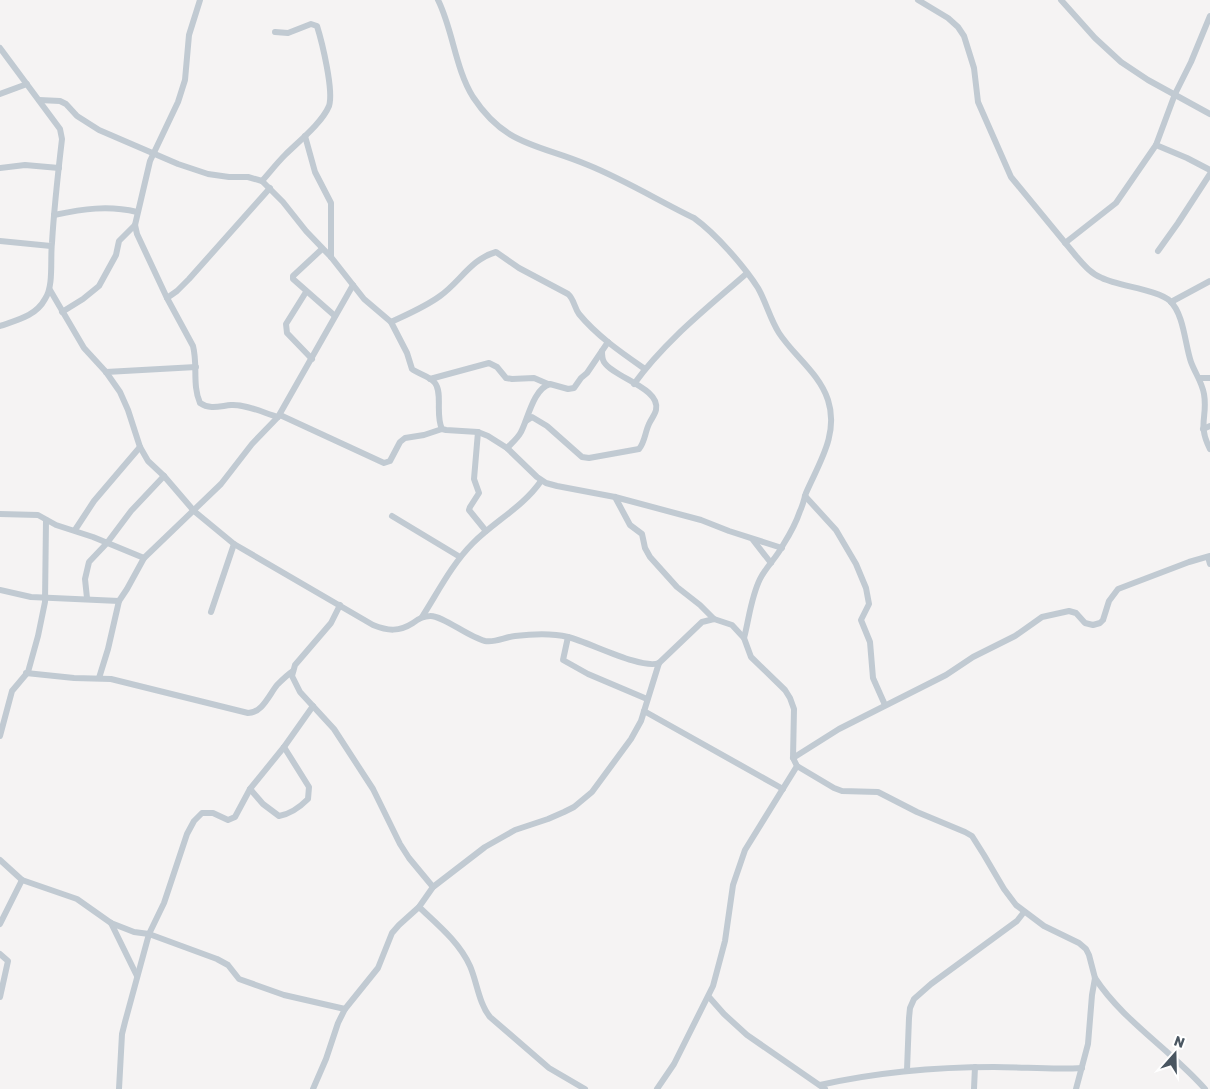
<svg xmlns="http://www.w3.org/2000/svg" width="1210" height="1089" font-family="Rubik,sans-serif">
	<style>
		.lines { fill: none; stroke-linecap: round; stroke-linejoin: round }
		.street { stroke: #c1cad2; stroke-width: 6 }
	</style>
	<rect width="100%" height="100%" fill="#f5f3f3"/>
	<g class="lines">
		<g class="street">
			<path d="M 200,0 L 189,35 L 185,80 L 178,102 L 150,161 L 135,225 L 137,234 L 167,298 L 193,346 C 198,365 192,385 200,403 C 210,410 220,406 231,405 C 246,404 264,413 278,417"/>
			<path d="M 438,0 C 453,30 455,68 473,97 C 506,147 539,144 588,165 C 625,180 659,201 694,218 C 716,234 744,266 758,288 C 766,302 770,319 779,333 C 794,356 819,373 828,400 C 839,434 819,463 806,493 C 804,499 803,505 800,511 C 796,523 790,534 783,545 C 777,557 766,567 760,579 C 751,597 749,619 744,638"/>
			<path d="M 918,0 L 948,18 L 958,27 L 964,36 L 974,68 L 978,102 L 1011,177 L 1076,256 C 1083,264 1091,274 1102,278 C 1118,286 1159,290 1170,301 C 1184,314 1185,345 1191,362 C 1195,373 1202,382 1204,394 C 1208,417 1197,424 1210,449"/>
			<path d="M 1061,0 L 1095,38 L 1121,62 L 1148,80 L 1210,114"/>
			<path d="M 0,48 L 60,129 L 62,139 C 58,173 54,208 52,243 C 50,259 54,286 45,299 C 36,316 17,320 0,326"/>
			<path d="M 0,94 L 27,84"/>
			<path d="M 39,100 L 60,101 L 66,104 L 77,116 L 99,130 L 178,164 L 208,174 L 229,177 L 248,177 L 262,181 L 283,202 L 306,231 L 331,257 L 364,299 L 391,322 L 407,353 L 412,369 C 418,374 430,376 435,383 C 443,393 435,415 442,429 L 446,430 L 478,432 L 488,436 L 507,448 L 537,477 L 546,483 L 557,486 L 615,497 L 701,520 L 729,531 L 782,548"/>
			<path d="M 305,136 L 315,172 L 331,203 L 331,257"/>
			<path d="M 1156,145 L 1187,158 L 1210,170"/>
			<path d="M 0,168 L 25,165 L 59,168"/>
			<path d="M 262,181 C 270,172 277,163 285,155 C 298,142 322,123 329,106 C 334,91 322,42 317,26 L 311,24 L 288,33 L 275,32"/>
			<path d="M 54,215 C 83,209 108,205 137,212"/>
			<path d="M 0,241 L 51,246"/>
			<path d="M 1065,243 L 1116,203 L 1156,145 L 1175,94 L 1191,62 L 1210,16"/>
			<path d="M 322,249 L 293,276 L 293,279 L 335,316"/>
			<path d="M 1158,251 L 1178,223 L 1210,174"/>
			<path d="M 50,290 L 84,348 L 106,372 L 120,392 L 128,410 L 140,447 L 148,461 L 164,476 L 194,511 L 234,544 L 373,625 C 388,631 399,632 413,623 C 418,619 423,616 430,616 C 442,615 468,637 485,641 C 495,643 505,637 515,636 C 532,634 552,633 568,637 C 589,642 642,670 659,663 L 702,622 L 714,619 L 732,625 L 744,638 L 751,657 L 785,690 L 790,698 L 794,709 L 793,758 L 797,766 L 834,788 L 842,791 L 878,792 L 917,812 L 965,832 L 972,836 L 984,855 L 1004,889 L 1016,905 L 1044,926 L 1079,943 L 1086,949 L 1089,955 L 1095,978 L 1092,995 L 1088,1044 L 1076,1089"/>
			<path d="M 306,292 L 286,324 L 287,333 L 312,359"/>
			<path d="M 167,298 L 177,291 L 189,279 L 270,188"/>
			<path d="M 1171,302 L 1210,281"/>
			<path d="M 62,312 L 83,299 L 99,286 L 116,255 L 119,241 L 135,225"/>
			<path d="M 391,322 C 408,314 425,307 440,296 C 460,282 471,259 496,252 L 519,268 L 568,294 C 574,299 574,307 579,314 C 597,336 622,353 645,369"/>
			<path d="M 106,372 L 196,367"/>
			<path d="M 1199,378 L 1210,378"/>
			<path d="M 430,379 L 489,363 L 497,367 L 506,378 L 512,379 L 534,378 L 548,384"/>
			<path d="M 634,384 C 665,341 706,309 746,274"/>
			<path d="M 280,415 L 384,463 L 390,461 L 400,442 L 405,438 L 424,435 L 442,429"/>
			<path d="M 526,421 L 532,417 L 547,426 L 582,457 L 589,458 L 639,449 C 645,442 645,432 649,424 C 651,419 655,415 656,410 C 661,388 614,378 604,362 C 602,359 602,355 602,351"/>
			<path d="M 1203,429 L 1210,426"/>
			<path d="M 478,432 L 474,479 L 479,493 L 470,507 L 469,510 L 486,531"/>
			<path d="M 507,448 C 512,443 518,438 521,432 C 528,419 533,389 550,384 L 568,389 L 574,388 L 581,378 L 587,373 L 608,342"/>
			<path d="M 805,496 L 836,530 L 856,564 L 866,588 L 869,604 L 861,620 L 870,642 L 873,678 L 885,705"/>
			<path d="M 615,497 L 630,525 L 642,534 L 645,548 L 650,557 L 677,587 L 700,605 L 714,619"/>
			<path d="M 0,514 L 38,515 L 56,525 L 93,537 L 144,558"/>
			<path d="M 392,516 L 460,557"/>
			<path d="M 75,530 L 94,501 L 140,447"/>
			<path d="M 753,540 L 771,563"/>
			<path d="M 1208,557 L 1210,564"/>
			<path d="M 0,590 L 31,597 L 119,601 L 127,589 L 144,558 L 221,484 L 252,444 L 278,417 L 353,285"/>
			<path d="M 87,598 L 85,579 L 89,562 L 107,543 L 131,511 L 164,476"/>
			<path d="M 340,605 L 331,623 L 295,665 L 292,676 L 300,692 L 334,729 L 373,789 L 400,844 L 409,858 L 433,887"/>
			<path d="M 211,612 L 234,544"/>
			<path d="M 422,617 C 438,592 452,564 473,543 C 495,521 523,507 541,481"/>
			<path d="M 568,637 L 563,660 L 588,674 L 647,699"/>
			<path d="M 26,673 L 74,678 L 111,679 L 248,713 C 262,713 269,695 277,685 C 282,680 287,675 293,671"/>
			<path d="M 99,678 L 108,649 L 119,601"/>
			<path d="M 644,711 L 783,789"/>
			<path d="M 0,736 L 12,691 L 28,672 L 38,636 L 45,602 L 46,520"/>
			<path d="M 793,758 L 839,729 L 946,675 L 973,657 L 1015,636 L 1042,617 L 1069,611 L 1076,613 L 1085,623 L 1093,625 L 1100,623 L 1103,620 L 1109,601 L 1118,589 L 1189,562 L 1210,556"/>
			<path d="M 250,789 L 263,804 L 279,816 C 291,814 300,807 308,799 L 309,787 L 284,747"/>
			<path d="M 0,860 L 22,880 L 77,899 L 111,923 L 134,932 L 149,934 L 217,959 L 228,965 L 239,979 L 284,995 L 345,1009"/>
			<path d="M 419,907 C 438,925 459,942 470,966 C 477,982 479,1004 490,1017 L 549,1068 L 585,1089"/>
			<path d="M 111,923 L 137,976"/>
			<path d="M 0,924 L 22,880"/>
			<path d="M 0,954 L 8,961 L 0,997"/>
			<path d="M 1095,978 C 1123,1021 1171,1050 1205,1089"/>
			<path d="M 709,997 L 724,1014 L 747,1035 L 825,1089"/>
			<path d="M 907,1070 L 909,1018 L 910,1008 L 914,999 L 931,984 L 1017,921 L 1024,912"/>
			<path d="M 820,1085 C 878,1072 936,1067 994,1067 C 1024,1067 1053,1070 1082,1068"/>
			<path d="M 119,1089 L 122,1034 L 125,1022 L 149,934 L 164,903 L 187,834 L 194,821 L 202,813 L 213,813 L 228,820 L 235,817 L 250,789 L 284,747 L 313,706"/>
			<path d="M 313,1089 L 326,1059 L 338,1023 L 345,1009 L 378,968 L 392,933 L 399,925 L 419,907 L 433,887 L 485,847 L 515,830 L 548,819 L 564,812 L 574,807 L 592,792 L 631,739 L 641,721 L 659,663"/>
			<path d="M 657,1089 L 674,1064 L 713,986 L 725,941 L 733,885 L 745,850 L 797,766"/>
			<path d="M 974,1089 L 975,1067"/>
		</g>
	</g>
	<g transform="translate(1175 1054) rotate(20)" stroke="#ffffff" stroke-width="4" paint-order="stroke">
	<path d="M0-4L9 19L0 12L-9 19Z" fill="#4a5661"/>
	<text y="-8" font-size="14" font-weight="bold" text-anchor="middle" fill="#4a5661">N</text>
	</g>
</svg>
